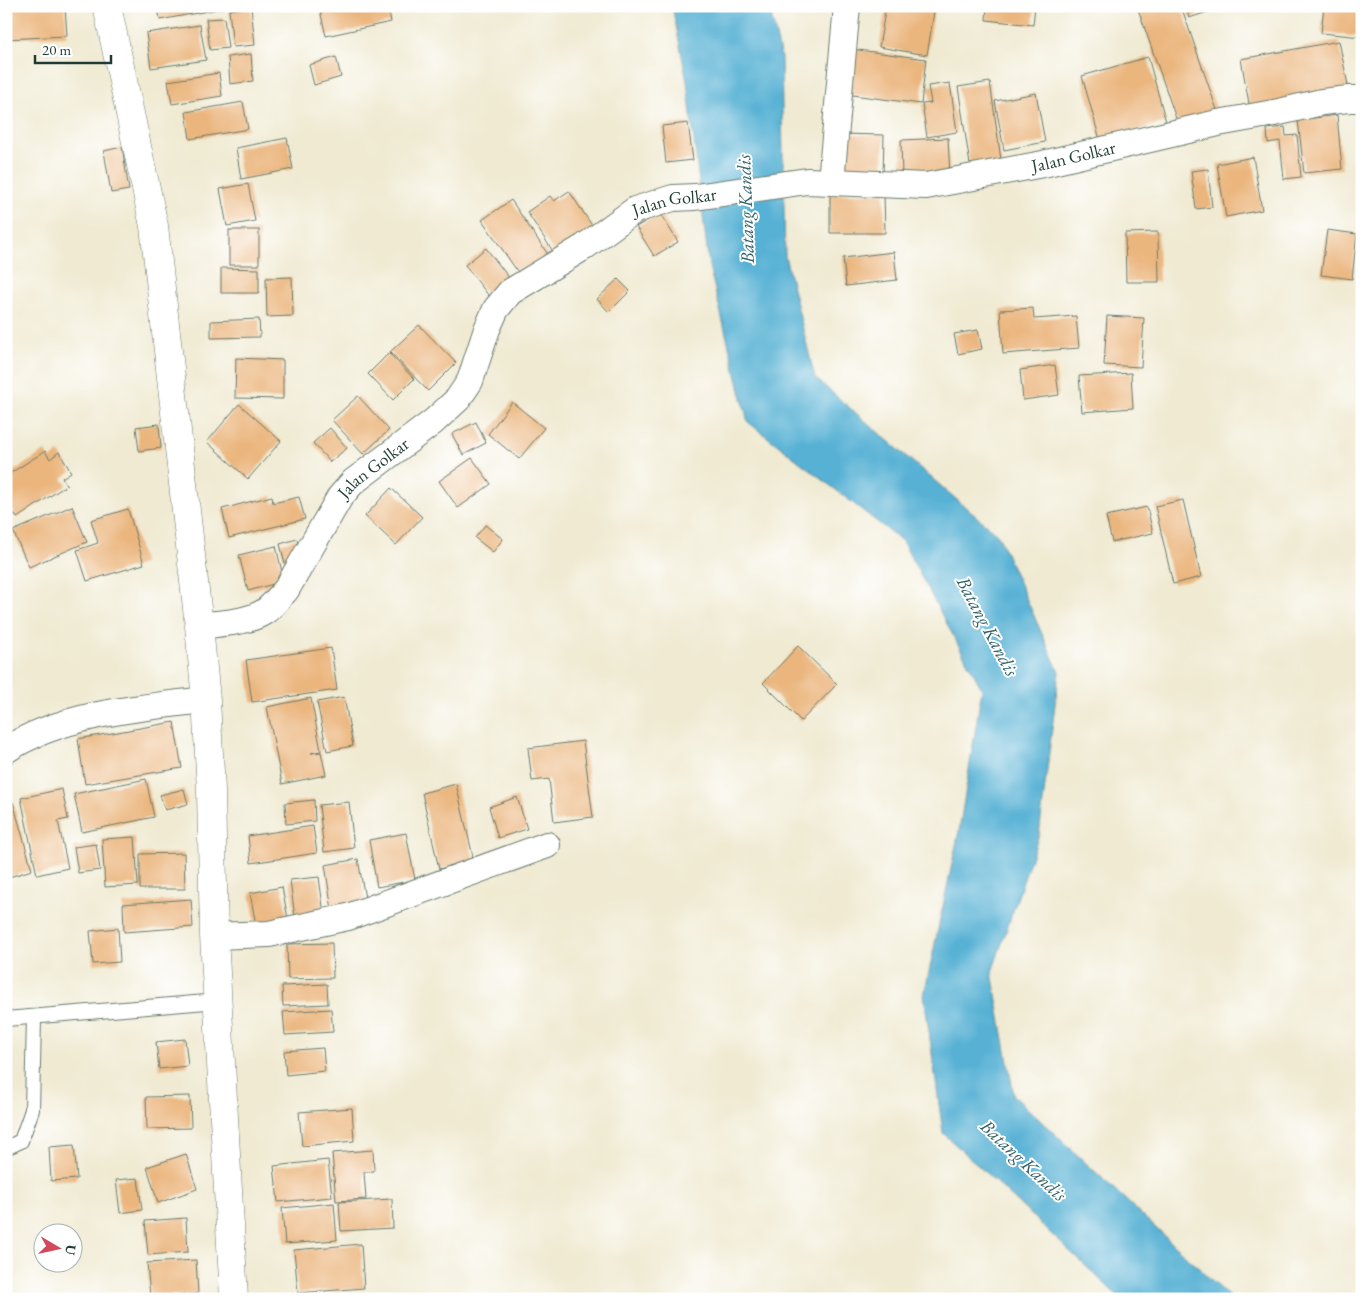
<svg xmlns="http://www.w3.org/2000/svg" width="1368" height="1305" font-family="'EB Garamond',serif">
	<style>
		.water { fill: #57b1d4; stroke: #3b7784 }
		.building { fill: #ebb67e }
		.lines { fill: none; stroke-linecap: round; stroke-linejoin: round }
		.service-casing { stroke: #687a6b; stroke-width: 16 }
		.minor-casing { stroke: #687a6b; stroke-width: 28 }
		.tertiary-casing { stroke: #687a6b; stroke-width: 29 }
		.service { stroke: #fff; stroke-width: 14 }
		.minor { stroke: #fff; stroke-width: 26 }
		.tertiary { stroke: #fff; stroke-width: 28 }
		.labels { text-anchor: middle; stroke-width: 4; stroke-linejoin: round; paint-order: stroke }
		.street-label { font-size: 18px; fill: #1f3d34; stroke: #fff }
		.water-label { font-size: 19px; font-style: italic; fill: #306064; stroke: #fff }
	</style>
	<rect width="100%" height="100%" fill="#fff"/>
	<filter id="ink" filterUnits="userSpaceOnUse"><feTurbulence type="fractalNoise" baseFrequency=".02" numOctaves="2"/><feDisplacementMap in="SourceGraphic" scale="10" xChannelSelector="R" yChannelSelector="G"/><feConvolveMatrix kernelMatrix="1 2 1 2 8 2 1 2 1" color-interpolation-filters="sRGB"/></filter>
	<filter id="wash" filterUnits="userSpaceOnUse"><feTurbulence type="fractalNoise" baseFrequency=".0096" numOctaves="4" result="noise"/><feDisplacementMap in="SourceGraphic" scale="20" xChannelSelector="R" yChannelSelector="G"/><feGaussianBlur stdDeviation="1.12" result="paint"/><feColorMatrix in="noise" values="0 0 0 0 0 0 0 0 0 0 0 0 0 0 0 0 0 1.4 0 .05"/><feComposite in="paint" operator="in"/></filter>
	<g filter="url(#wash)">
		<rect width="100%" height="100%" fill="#f0ead2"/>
		<path class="water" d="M 672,6 L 769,6 L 781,57 L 785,256 L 815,378 L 998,535 L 1059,672 L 1039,835 L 992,972 L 1014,1096 L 1232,1299 L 1121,1299 L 943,1133 L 924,995 L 959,831 L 982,689 L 902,541 L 748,422 L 709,266 L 687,81 Z"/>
		<g id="blocks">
			<g class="building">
				<path d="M 6,6 L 65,6 L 67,36 L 6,39 Z"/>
				<path d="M 158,6 L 229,6 L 229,7 L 160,20 Z"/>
				<path d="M 319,6 L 388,6 L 391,22 L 326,36 Z"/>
				<path d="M 886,6 L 935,6 L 927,55 L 879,47 Z"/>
				<path d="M 987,6 L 1035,6 L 1033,25 L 986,20 Z"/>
				<path d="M 1137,6 L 1181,6 L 1217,110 L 1178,124 Z"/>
				<path d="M 1186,6 L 1223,6 L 1223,7 L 1189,18 Z"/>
				<path d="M 1324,6 L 1362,6 L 1362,37 L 1321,33 Z"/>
				<path d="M 251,7 L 255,45 L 233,47 L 229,10 Z"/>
				<path d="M 224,18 L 228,48 L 210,50 L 206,19 Z"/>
				<path d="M 200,25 L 206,60 L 151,68 L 146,33 Z"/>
				<path d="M 1339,41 L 1349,90 L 1250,109 L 1241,59 Z"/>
				<path d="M 851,49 L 926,59 L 921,104 L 845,94 Z"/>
				<path d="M 251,54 L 253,81 L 230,84 L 228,57 Z"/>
				<path d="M 336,57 L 341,77 L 314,85 L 309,65 Z"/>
				<path d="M 1148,57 L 1166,122 L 1100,140 L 1082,76 Z"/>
				<path d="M 219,73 L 222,96 L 172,104 L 168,81 Z"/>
				<path d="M 990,82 L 1002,167 L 971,171 L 958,87 Z"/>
				<path d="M 950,83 L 957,132 L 927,137 L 922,104 L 931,103 L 928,86 Z"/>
				<path d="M 1036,93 L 1045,142 L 1004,150 L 995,101 Z"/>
				<path d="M 243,102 L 248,129 L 190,139 L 186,112 Z"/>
				<path d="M 1337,115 L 1342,169 L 1304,173 L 1298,120 Z"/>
				<path d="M 688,123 L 693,160 L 666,163 L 662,126 Z"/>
				<path d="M 1285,127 L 1286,136 L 1297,135 L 1301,177 L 1284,179 L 1280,141 L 1268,143 L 1267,129 Z"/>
				<path d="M 837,134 L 884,135 L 883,175 L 836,174 Z"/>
				<path d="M 287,138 L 293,169 L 241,179 L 236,148 Z"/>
				<path d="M 948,138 L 950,176 L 902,178 L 901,140 Z"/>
				<path d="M 122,147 L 129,190 L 111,193 L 104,151 Z"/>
				<path d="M 1253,157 L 1262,210 L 1226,217 L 1217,164 Z"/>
				<path d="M 1208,169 L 1212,207 L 1196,209 L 1191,171 Z"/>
				<path d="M 248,184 L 255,221 L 227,226 L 220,189 Z"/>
				<path d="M 569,191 L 595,230 L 556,256 L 527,212 L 550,196 L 554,201 Z"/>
				<path d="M 884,193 L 885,233 L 830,233 L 830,194 Z"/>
				<path d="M 511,200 L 551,259 L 522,278 L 482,220 Z"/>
				<path d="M 660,213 L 678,242 L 654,256 L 636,227 Z"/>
				<rect x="229" y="230" width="30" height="35"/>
				<path d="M 1327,230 L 1357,234 L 1352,279 L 1321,275 Z"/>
				<path d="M 1158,232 L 1159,282 L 1126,282 L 1125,233 Z"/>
				<path d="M 486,248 L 510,279 L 489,296 L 465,265 Z"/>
				<path d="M 894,252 L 897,280 L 846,286 L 843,258 Z"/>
				<path d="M 221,268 L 259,269 L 259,293 L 221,293 Z"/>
				<path d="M 292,277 L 293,316 L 267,317 L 266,278 Z"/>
				<path d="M 618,279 L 630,291 L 609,312 L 597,299 Z"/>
				<path d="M 1033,308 L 1034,319 L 1076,316 L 1079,348 L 1003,354 L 1000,310 Z"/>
				<path d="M 1107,316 L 1144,318 L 1141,367 L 1104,365 Z"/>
				<path d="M 259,319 L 260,337 L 211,338 L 211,321 Z"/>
				<path d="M 419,325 L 456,363 L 428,391 L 390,352 Z"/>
				<path d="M 978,330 L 982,349 L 958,354 L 954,334 Z"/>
				<path d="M 389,353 L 414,379 L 393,400 L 368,374 Z"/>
				<path d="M 236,358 L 283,360 L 283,399 L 235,398 Z"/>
				<path d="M 1055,365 L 1059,395 L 1023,400 L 1020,370 Z"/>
				<path d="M 1131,373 L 1133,408 L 1082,412 L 1079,376 Z"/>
				<path d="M 358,396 L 389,430 L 363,454 L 332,420 Z"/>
				<path d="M 512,402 L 544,428 L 519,459 L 488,434 Z"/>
				<path d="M 239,404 L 281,441 L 248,479 L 207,442 Z"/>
				<path d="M 476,422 L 486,443 L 463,455 L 452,434 Z"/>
				<path d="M 159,424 L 161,448 L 139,451 L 136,427 Z"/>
				<path d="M 330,428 L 347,448 L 330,462 L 313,443 Z"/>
				<path d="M 45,451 L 50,459 L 59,452 L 71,472 L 62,478 L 67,485 L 17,518 L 6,501 L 6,476 Z"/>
				<path d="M 472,458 L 491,484 L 458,508 L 439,481 Z"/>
				<path d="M 391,488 L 422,517 L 396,545 L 365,516 Z"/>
				<path d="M 272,496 L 273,503 L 299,497 L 305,519 L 229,538 L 222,509 Z"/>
				<path d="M 1183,500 L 1201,577 L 1173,584 L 1155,506 Z"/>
				<path d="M 72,506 L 87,542 L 29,567 L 13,531 Z"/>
				<path d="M 1147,507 L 1153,533 L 1112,542 L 1106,516 Z"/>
				<path d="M 128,509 L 144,564 L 87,581 L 77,550 L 98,543 L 91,520 Z"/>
				<path d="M 485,525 L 503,539 L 493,552 L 475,538 Z"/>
				<path d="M 297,539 L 302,560 L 285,564 L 280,544 Z"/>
				<path d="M 276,546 L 284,581 L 248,591 L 239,555 Z"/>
				<path d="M 798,646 L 837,684 L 801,721 L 763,683 Z"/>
				<path d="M 331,648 L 337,690 L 252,702 L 246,660 Z"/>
				<path d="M 344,697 L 353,746 L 327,751 L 317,702 Z"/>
				<path d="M 311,698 L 321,751 L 311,753 L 321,752 L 326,775 L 282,784 L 267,707 Z"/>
				<path d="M 174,722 L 182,768 L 85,784 L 78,739 Z"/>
				<path d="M 583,741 L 593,817 L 554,822 L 549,779 L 532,781 L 528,748 Z"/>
				<path d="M 146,779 L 154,817 L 82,832 L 74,794 Z"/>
				<path d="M 456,784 L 474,861 L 439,869 L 422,793 Z"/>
				<path d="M 62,789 L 68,819 L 58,821 L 68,868 L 37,875 L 21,798 Z"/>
				<path d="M 184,789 L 188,804 L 165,810 L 160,795 Z"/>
				<path d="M 517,797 L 527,829 L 498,838 L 489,807 Z"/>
				<path d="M 314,800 L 315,821 L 286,824 L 285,803 Z"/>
				<path d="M 13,802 L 32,870 L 6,878 L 6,804 Z"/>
				<path d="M 349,802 L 354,848 L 324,852 L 319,805 Z"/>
				<path d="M 313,826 L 317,853 L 251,863 L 248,836 Z"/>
				<path d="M 406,833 L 415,880 L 377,887 L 369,840 Z"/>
				<path d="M 135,837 L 138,885 L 105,887 L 102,839 Z"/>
				<path d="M 96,844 L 100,870 L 78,873 L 74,847 Z"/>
				<path d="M 184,853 L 185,889 L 140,889 L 140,854 Z"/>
				<path d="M 358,859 L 366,904 L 332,910 L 325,865 Z"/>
				<path d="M 319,877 L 324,914 L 295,918 L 290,880 Z"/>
				<path d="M 282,887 L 288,919 L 256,925 L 250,893 Z"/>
				<path d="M 191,899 L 193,927 L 124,932 L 123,904 Z"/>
				<path d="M 118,928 L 120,962 L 93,964 L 90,931 Z"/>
				<path d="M 332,943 L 333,978 L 288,979 L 287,944 Z"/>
				<path d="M 327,984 L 328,1004 L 283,1006 L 282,986 Z"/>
				<path d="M 331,1009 L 333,1032 L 285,1035 L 283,1012 Z"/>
				<path d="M 185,1039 L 188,1066 L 159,1069 L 156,1042 Z"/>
				<path d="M 323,1048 L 325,1071 L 286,1075 L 284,1051 Z"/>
				<path d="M 190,1096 L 191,1128 L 147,1129 L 146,1097 Z"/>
				<path d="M 352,1108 L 354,1141 L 302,1146 L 299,1112 Z"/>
				<path d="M 74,1145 L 77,1179 L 51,1181 L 49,1147 Z"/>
				<path d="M 373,1150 L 374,1171 L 364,1172 L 366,1199 L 336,1201 L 332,1153 Z"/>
				<path d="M 186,1154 L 197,1189 L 158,1203 L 147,1167 Z"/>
				<path d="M 328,1160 L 332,1197 L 278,1202 L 274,1166 Z"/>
				<path d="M 138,1178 L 142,1210 L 120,1213 L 116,1180 Z"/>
				<path d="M 392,1199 L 393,1228 L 341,1231 L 339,1202 Z"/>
				<path d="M 334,1203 L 337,1240 L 285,1244 L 282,1208 Z"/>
				<path d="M 186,1218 L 188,1252 L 148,1255 L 145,1221 Z"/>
				<path d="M 361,1244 L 364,1288 L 298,1293 L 294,1250 Z"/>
				<path d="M 196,1260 L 198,1294 L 150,1297 L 147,1263 Z"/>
			</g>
		</g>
	</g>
	<g filter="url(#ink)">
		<use href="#blocks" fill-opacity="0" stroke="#687a6b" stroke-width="1"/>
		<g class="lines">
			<defs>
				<g id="service">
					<path d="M 6,1019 L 218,1001"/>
					<path d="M 6,1148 L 21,1141 L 32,1110 L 34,1018"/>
				</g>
				<g id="minor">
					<path d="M 831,181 L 847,6"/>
					<path id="s1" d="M 199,626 C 220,623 246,623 264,612 C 272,607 279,597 286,590 L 340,497 L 353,482 L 433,422 L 458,399 L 470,381 L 487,329 L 496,309 L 510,292 L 584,247 L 635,210 L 673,198 L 695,197 L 807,181 L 926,186 L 1043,164 L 1218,123 L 1279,112 L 1322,102 L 1349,99 L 1362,99"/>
					<path d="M 6,750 C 60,714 143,707 206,700"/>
					<path d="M 214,936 L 269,934 L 348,917 L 547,845"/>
				</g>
				<path id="tertiary" d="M 107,6 L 154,226 L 199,626 L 206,700 L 211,790 L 214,936 L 234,1299"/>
			</defs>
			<use href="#service" class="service-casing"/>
			<use href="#minor" class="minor-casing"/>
			<use href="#tertiary" class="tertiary-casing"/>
			<use href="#service" class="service"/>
			<use href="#minor" class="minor"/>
			<use href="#tertiary" class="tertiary"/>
		</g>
	</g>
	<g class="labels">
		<g class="street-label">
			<text dy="6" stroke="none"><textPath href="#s1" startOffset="1074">Jalan Golkar</textPath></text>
			<text dy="6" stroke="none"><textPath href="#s1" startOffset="670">Jalan Golkar</textPath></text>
			<text dy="6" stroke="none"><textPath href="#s1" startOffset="250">Jalan Golkar</textPath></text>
		</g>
		<g class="water-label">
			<text transform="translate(745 209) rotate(-92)" y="7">Batang Kandis</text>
			<text transform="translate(988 626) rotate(62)" y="7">Batang Kandis</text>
			<text transform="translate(1024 1160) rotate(43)" y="7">Batang Kandis</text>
		</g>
	</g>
	<rect width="1368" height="1305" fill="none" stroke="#fff" stroke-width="25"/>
	<g transform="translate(58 1248) rotate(99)"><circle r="24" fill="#ffffff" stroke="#a5b1ae"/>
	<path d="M0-4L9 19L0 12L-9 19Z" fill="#d1495b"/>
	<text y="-8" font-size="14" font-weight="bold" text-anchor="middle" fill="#1f3d34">U</text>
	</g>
	<path d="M35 55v8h76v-8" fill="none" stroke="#1f3d34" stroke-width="2.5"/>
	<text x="42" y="55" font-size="15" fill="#1f3d34" stroke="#ffffff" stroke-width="4" paint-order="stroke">20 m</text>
</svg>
